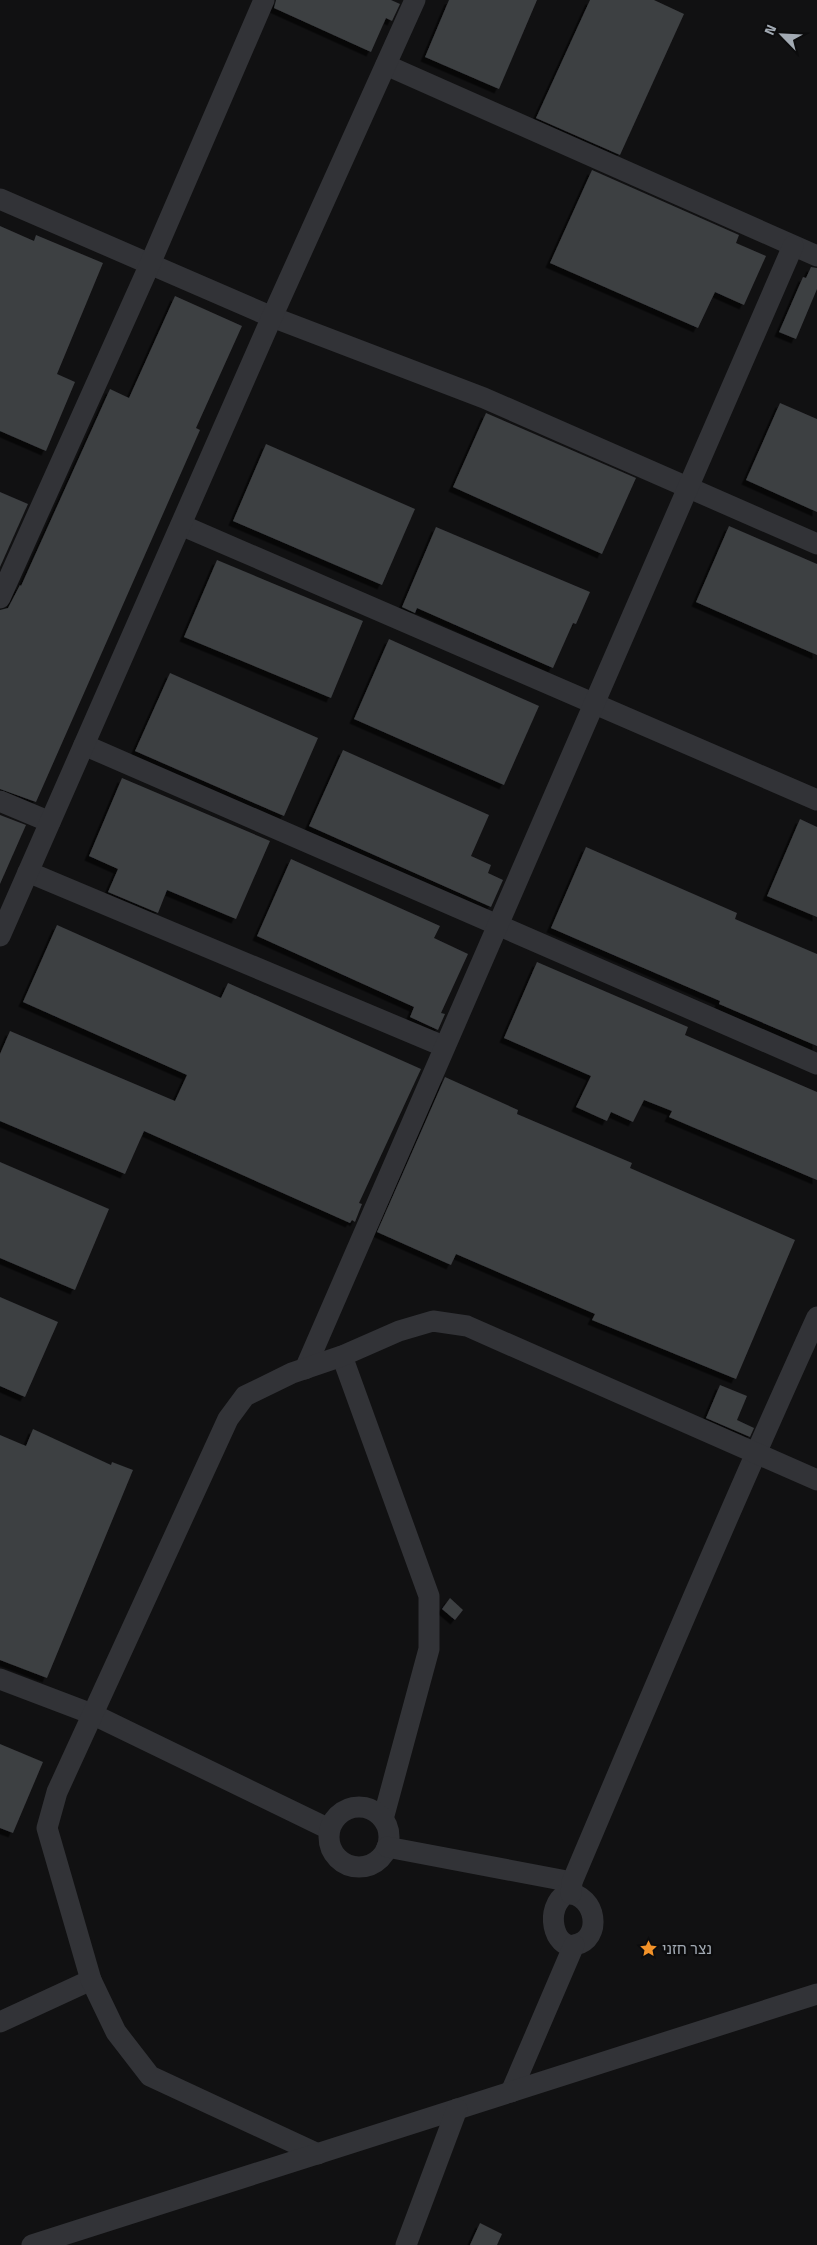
<svg xmlns="http://www.w3.org/2000/svg" width="817" height="2245" font-family="'Titillium Web','Noto Sans Hebrew',sans-serif">
	<style>
		.building { fill: #3d3f42; filter: url(#shadow) }
		.lines { fill: none; stroke-linecap: round; stroke-linejoin: round }
		.minor { stroke: #323337; stroke-width: 21 }
		.labels { text-anchor: middle; stroke-width: 4.5; stroke-linejoin: round; paint-order: stroke }
		.poi-label { font-size: 15px; fill: #a2aab3; stroke: #0c0c0d; text-anchor: start }
	</style>
	<defs>
		<filter id="shadow"><feDropShadow dx="-4.5" dy="4.5" stdDeviation="0" flood-color="#0009"/></filter>
	</defs>
	<rect width="100%" height="100%" fill="#111112"/>
	<g class="building">
		<path d="M 276,0 L 391,0 L 400,4 L 392,21 L 386,18 L 371,52 L 274,8 Z"/>
		<path d="M 449,0 L 537,0 L 499,89 L 425,57 Z"/>
		<path d="M 590,0 L 654,0 L 684,14 L 620,155 L 536,118 Z"/>
		<path d="M 592,170 L 739,235 L 736,243 L 766,256 L 744,305 L 715,292 L 698,328 L 550,263 Z"/>
		<path d="M 0,226 L 34,241 L 36,235 L 103,263 L 57,374 L 75,382 L 46,451 L 0,431 Z"/>
		<path d="M 811,267 L 817,268 L 817,289 L 796,339 L 779,332 L 803,277 L 806,278 Z"/>
		<path d="M 175,296 L 242,326 L 196,428 L 200,430 L 36,802 L 0,789 L 0,610 L 8,608 L 20,585 L 21,586 L 110,389 L 129,398 Z"/>
		<path d="M 780,403 L 817,419 L 817,512 L 746,480 Z"/>
		<path d="M 486,413 L 636,478 L 602,554 L 453,487 Z"/>
		<path d="M 266,444 L 415,509 L 382,585 L 233,521 Z"/>
		<path d="M 0,492 L 28,504 L 0,567 Z"/>
		<path d="M 729,526 L 817,564 L 817,655 L 696,602 Z"/>
		<path d="M 436,527 L 590,592 L 576,624 L 573,623 L 553,668 L 417,608 L 415,613 L 402,607 Z"/>
		<path d="M 217,560 L 363,621 L 331,698 L 184,637 Z"/>
		<path d="M 389,639 L 539,706 L 504,785 L 354,719 Z"/>
		<path d="M 170,673 L 318,738 L 284,816 L 135,751 Z"/>
		<path d="M 343,750 L 489,815 L 471,856 L 491,865 L 488,873 L 503,880 L 491,907 L 309,826 Z"/>
		<path d="M 122,778 L 270,841 L 236,919 L 167,890 L 158,913 L 108,892 L 118,869 L 89,856 Z"/>
		<path d="M 0,815 L 26,825 L 0,884 Z"/>
		<path d="M 800,819 L 817,827 L 817,917 L 767,896 Z"/>
		<path d="M 586,847 L 737,913 L 735,919 L 817,954 L 817,1046 L 719,1004 L 720,1001 L 551,928 Z"/>
		<path d="M 291,859 L 440,926 L 434,938 L 468,954 L 441,1013 L 445,1014 L 438,1030 L 410,1017 L 414,1007 L 257,936 Z"/>
		<path d="M 57,925 L 221,998 L 228,983 L 421,1069 L 359,1203 L 362,1204 L 355,1222 L 352,1220 L 350,1223 L 144,1131 L 125,1174 L 0,1121 L 0,1054 L 10,1031 L 175,1101 L 187,1075 L 23,1002 Z"/>
		<path d="M 537,962 L 688,1027 L 685,1035 L 817,1092 L 817,1180 L 669,1117 L 672,1111 L 644,1100 L 633,1122 L 611,1112 L 607,1121 L 576,1107 L 591,1076 L 504,1038 Z"/>
		<path d="M 445,1077 L 518,1110 L 517,1114 L 632,1163 L 630,1168 L 795,1240 L 736,1379 L 592,1320 L 595,1314 L 456,1254 L 451,1265 L 377,1232 Z"/>
		<path d="M 0,1162 L 109,1209 L 75,1290 L 0,1258 Z"/>
		<path d="M 0,1297 L 58,1322 L 25,1397 L 0,1386 Z"/>
		<path d="M 720,1385 L 747,1396 L 737,1420 L 754,1428 L 750,1437 L 706,1418 Z"/>
		<path d="M 33,1429 L 111,1465 L 112,1462 L 133,1470 L 47,1678 L 0,1660 L 0,1435 L 26,1446 Z"/>
		<path d="M 450,1598 L 463,1610 L 455,1620 L 442,1609 Z"/>
		<path d="M 0,1744 L 43,1762 L 13,1833 L 0,1828 Z"/>
		<path d="M 480,2223 L 502,2234 L 497,2245 L 470,2245 Z"/>
	</g>
	<g class="lines">
		<g class="minor">
			<path d="M 386,65 L 817,256"/>
			<path d="M 0,199 L 272,317 L 484,398 L 817,544"/>
			<path d="M 181,525 L 817,800"/>
			<path d="M 0,598 L 150,264 L 264,0"/>
			<path d="M 84,745 L 817,1064"/>
			<path d="M 0,801 L 50,822"/>
			<path d="M 28,872 L 443,1046"/>
			<path d="M 0,936 L 272,317 L 415,0"/>
			<path d="M 342,1356 L 429,1596 L 429,1649 L 383,1819"/>
			<path d="M 305,1369 C 465,993 633,621 793,246"/>
			<path d="M 0,1679 L 92,1714 L 329,1829"/>
			<circle cx="359" cy="1837" r="30"/>
			<path d="M 387,1847 L 572,1882"/>
			<path d="M 567,1893 C 597,1895 603,1939 575,1945 C 554,1950 543,1908 567,1893 Z"/>
			<path d="M 571,1894 L 572,1882 C 652,1693 732,1504 817,1317"/>
			<path d="M 0,2022 L 91,1980"/>
			<path d="M 511,2092 L 574,1945"/>
			<path d="M 318,2154 L 150,2076 L 116,2032 L 91,1980 L 47,1828 L 57,1792 L 228,1419 L 245,1396 L 292,1373 L 342,1356 L 399,1331 L 433,1321 L 467,1326 L 817,1480"/>
			<path d="M 32,2245 L 817,1994"/>
			<path d="M 406,2245 L 457,2109"/>
		</g>
	</g>
	<defs>
		<symbol id="sight-bare" viewBox="-9 -9 18 18"><path d="M0-6L1.8-2.2L6-1.7L2.9 1.2L3.7 5.4L0 3.3L-3.7 5.4L-2.9 1.2L-6-1.7L-1.8-2.2Z" fill="#f29229" stroke="#0c0c0d" stroke-width="2.5" paint-order="stroke"/></symbol>
	</defs>
	<g fill-rule="evenodd">
		<use href="#sight-bare" x="636" y="1936" width="25" height="25"/>
	</g>
	<g class="labels">
		<g class="poi-label">
			<text x="662" y="1954">נצר חזני</text>
		</g>
	</g>
	<g transform="translate(782 35) rotate(294)" stroke="#0c0c0d" stroke-width="4" paint-order="stroke">
	<path d="M0-4L9 19L0 12L-9 19Z" fill="#a2aab3"/>
	<text y="-8" font-size="14" font-weight="bold" text-anchor="middle" fill="#a2aab3">N</text>
	</g>
</svg>
